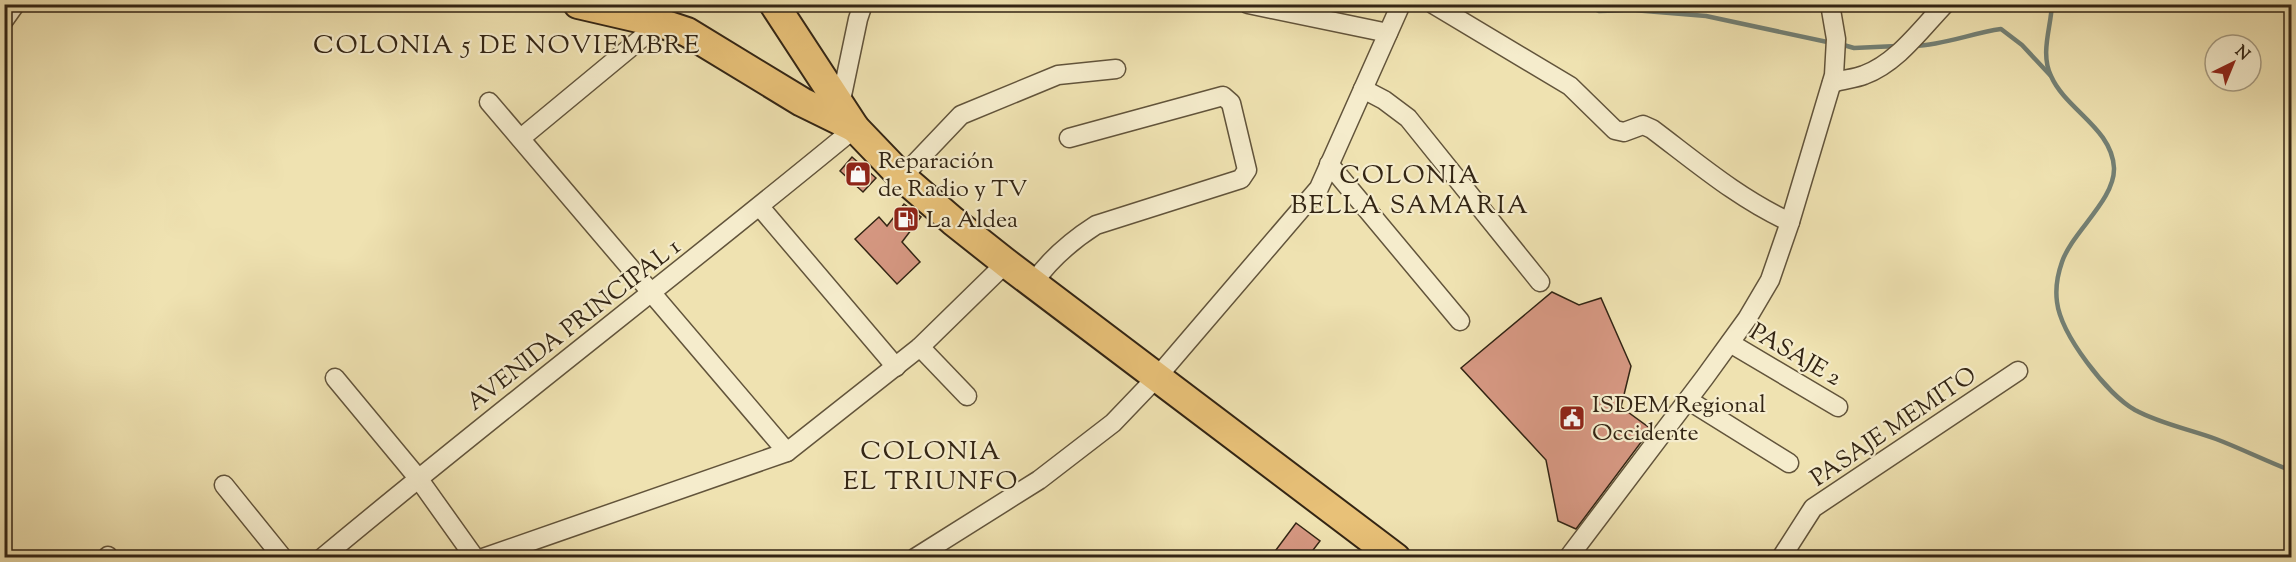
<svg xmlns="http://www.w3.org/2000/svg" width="2296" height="562" font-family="'Sorts Mill Goudy',serif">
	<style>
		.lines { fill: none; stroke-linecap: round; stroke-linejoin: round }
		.stream { stroke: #738075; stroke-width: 4.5 }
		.building { fill: #d59781; stroke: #332514; stroke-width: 1.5 }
		.lane-casing { stroke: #62543b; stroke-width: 12 }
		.street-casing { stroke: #62543b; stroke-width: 21 }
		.primary-casing { stroke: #332514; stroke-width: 32 }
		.lane { stroke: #f5eccc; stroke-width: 9 }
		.street { stroke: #f5eccc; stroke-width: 18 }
		.primary { stroke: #e8c178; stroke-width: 28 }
		.labels { text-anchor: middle; stroke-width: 4.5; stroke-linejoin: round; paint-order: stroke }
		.poi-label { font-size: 24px; fill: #332514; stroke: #f5eccc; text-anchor: start }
		.street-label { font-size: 24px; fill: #332514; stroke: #f5eccc }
		.neighbourhood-label { font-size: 26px; letter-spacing: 1.5px; fill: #332514; stroke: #f5eccc }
	</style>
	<rect width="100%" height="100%" fill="#efe2b1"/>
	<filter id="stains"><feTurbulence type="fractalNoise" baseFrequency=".00333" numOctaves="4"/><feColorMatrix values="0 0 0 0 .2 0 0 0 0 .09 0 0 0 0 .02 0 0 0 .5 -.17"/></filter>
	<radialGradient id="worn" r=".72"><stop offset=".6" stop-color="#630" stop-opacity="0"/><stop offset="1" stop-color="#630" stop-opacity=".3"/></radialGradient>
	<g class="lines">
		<g class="stream">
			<path d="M 1583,4 L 1599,11 L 1633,10 L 1706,16 L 1832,43"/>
			<path d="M 2052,4 C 2051,28 2040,53 2051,76 C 2066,110 2112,128 2114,168 C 2115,200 2072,232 2062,262 C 2057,276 2055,287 2057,302 C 2061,335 2107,394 2135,410 C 2161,424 2189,429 2216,439 C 2242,449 2266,461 2292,471"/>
			<path d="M 1840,44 L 1854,48 L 1897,46"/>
			<path d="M 1914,46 C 1944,45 1972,33 2001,29 L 2022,45 L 2050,75"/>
		</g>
	</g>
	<g class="building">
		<path d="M 852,157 L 876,178 L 863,192 L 840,171 Z"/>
		<path d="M 904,204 L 921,217 L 902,242 L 920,262 L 897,284 L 855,239 L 879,217 L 887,226 Z"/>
		<path d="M 1552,292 L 1579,305 L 1601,298 L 1631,366 L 1621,407 L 1651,429 L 1576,529 L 1558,521 L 1546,460 L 1461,368 Z"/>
		<path d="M 1296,523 L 1320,541 L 1307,558 L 1270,558 Z"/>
	</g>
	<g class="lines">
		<defs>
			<path id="lane" d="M 4,28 L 21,4"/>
			<g id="street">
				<path d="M 1248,4 L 1388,33"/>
				<path d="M 1433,4 L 1570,86 L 1615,130 L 1624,132 L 1643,125 L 1652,129 C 1696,162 1739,199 1790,222"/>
				<path d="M 1832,83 C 1843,79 1854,79 1864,75 C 1897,63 1921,29 1945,4"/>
				<path d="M 1363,89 L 1384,100 L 1408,118 L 1540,282"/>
				<path d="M 489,102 L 787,452"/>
				<path d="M 840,105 L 858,19 L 863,4"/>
				<path d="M 521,138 L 660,23"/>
				<path d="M 1329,164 L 1460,321"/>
				<path d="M 902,177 L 961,115 L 1058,75 L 1116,69"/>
				<path d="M 760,207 L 896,367"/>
				<path d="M 1034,282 C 1051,258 1071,241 1096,225 L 1241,179 L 1247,170 L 1231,103 L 1223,96 L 1069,138"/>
				<path d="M 1730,343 L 1838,407"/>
				<path d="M 920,347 L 967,396"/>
				<path d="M 335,378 L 418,478 L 475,558"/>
				<path d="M 1688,400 L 1789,463"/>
				<path d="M 224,485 L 283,558"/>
				<path d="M 108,556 L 109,558"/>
				<path d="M 322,558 C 497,412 679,273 855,128"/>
				<path d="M 483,558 L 787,452 L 920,347 L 1006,263"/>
				<path d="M 915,558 L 1039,480 L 1113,423 L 1158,376 L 1319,188 L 1401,4"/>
				<path d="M 1568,558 L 1705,377 L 1747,319 L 1770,280 L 1790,222 L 1834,75 L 1836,39 L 1830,4"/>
				<path d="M 1781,558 L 1813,508 L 2018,371"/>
			</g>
			<g id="primary">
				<path d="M 578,4 L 660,23 L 687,32 L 802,102 L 855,128"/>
				<path d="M 774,4 L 855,128 L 902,177 L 953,221 L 1006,263 L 1396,558"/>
			</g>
		</defs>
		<use href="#lane" class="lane-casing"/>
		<use href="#street" class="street-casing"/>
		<use href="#primary" class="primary-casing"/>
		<use href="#lane" class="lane"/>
		<use href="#street" class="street"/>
		<use href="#primary" class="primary"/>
	</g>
	<defs>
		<symbol id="shop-square" viewBox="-11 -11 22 22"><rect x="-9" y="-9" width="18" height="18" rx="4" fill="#8f2418" stroke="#f5eccc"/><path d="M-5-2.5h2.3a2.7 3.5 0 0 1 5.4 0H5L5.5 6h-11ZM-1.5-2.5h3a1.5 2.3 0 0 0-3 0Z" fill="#fff"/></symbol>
		<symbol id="fuel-square" viewBox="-11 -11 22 22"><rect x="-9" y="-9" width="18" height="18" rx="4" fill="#8f2418" stroke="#f5eccc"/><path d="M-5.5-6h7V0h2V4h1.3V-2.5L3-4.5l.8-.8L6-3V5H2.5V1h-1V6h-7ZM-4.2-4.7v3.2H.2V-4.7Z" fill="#fff"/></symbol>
		<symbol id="civic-square" viewBox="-11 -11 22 22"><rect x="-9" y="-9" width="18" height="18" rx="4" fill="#8f2418" stroke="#f5eccc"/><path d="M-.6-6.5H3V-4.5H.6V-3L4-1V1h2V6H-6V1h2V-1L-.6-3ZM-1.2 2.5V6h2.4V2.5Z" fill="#fff"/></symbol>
	</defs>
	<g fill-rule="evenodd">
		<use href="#shop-square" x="843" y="159" width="30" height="30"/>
		<use href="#fuel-square" x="891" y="204" width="30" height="30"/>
		<use href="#civic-square" x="1557" y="403" width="30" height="30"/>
	</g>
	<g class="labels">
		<g class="poi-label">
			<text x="878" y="168">Reparación<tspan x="878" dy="28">de Radio y TV</tspan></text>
			<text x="926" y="227">La Aldea</text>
			<text x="1592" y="412">ISDEM Regional<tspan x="1592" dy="28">Occidente</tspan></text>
		</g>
		<g class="street-label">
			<text transform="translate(573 324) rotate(-38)" y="8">AVENIDA PRINCIPAL 1</text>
			<text transform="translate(1796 354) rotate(30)" y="8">PASAJE 2</text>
			<text transform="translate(1893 426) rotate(-34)" y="8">PASAJE MEMITO</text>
		</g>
		<g class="neighbourhood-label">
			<text x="507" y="53">COLONIA 5 DE NOVIEMBRE</text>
			<text x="1410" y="183">COLONIA<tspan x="1410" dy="30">BELLA SAMARIA</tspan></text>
			<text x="931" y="459">COLONIA<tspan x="931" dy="30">EL TRIUNFO</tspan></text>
		</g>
	</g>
	<rect width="2296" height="562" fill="none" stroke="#efe2b1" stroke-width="24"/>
	<rect x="6" y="6" width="2284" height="550" fill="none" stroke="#332514" stroke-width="3"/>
	<rect x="12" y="12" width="2272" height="538" fill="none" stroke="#332514" stroke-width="1.5"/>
	<g transform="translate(2233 63) rotate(43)"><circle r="28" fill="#f5eccc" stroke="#a79c82" stroke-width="1.5"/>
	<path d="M0-4.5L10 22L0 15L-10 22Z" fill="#8f2418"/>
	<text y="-9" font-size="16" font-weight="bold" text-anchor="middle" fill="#332514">N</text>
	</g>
	<rect width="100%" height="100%" filter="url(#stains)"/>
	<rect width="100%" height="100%" fill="url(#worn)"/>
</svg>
